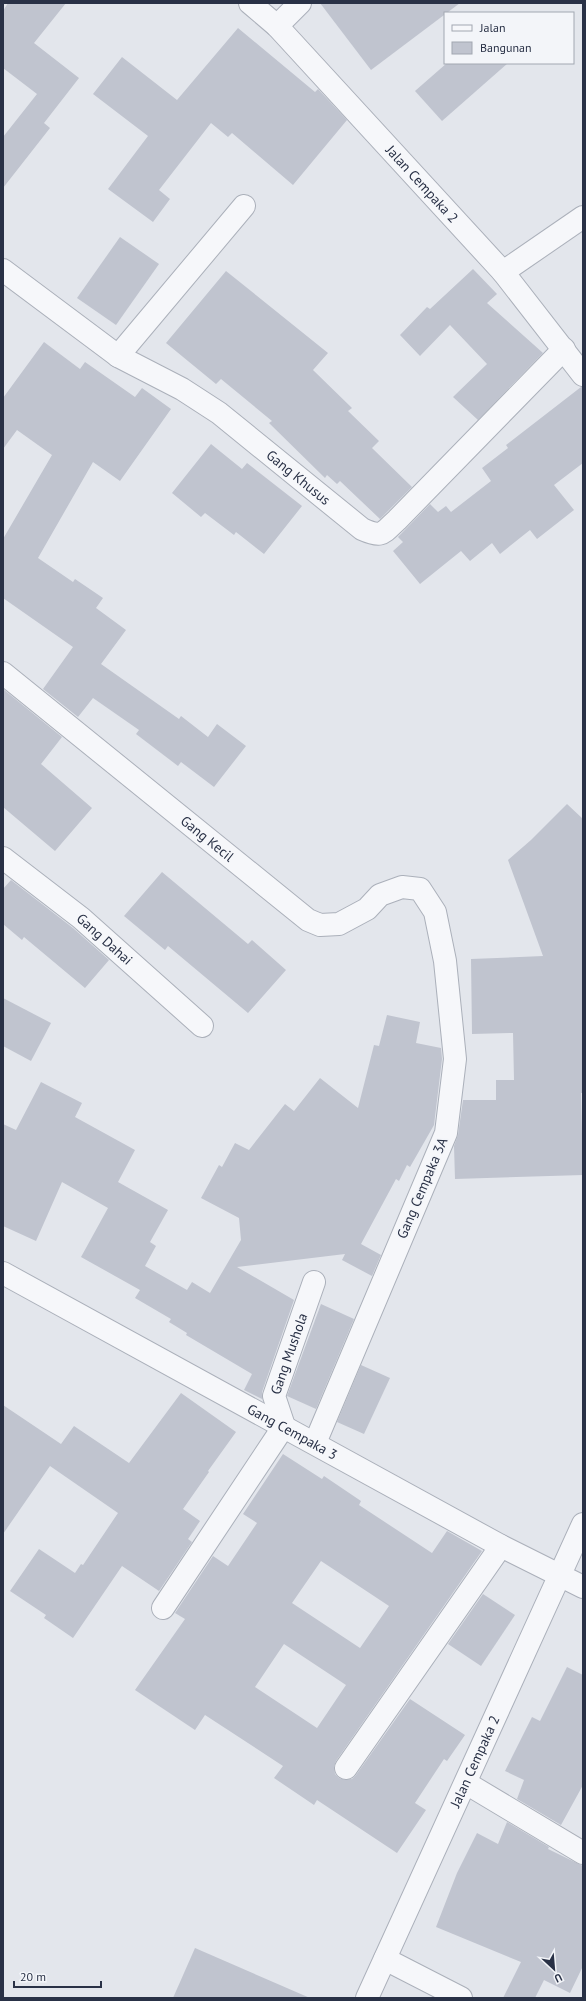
<svg xmlns="http://www.w3.org/2000/svg" width="586" height="2001" font-family="'PT Sans',sans-serif">
	<style>
		.building { fill: #c0c4cf; fill-rule: evenodd }
		.lines { fill: none; stroke-linecap: round; stroke-linejoin: round }
		.street-casing { stroke: #abb0ba; stroke-width: 24 }
		.street { stroke: #f6f7fa; stroke-width: 22 }
		.labels { text-anchor: middle; stroke-width: 3; stroke-linejoin: round; paint-order: stroke }
		.street-label { font-size: 14px; fill: #293146; stroke: #f3f5f9 }
	</style>
	<rect width="100%" height="100%" fill="#e3e6ec"/>
	<g class="building">
		<path d="M 8,3 L 66,3 L 34,43 L 79,78 L 44,123 L 50,128 L 3,188 L 3,137 L 37,94 L 3,68 L 3,11 Z"/>
		<path d="M 320,3 L 460,3 L 371,70 Z"/>
		<path d="M 238,28 L 315,92 L 318,89 L 347,120 L 293,185 L 232,133 L 228,137 L 211,123 L 159,190 L 170,199 L 153,222 L 108,189 L 148,136 L 93,94 L 122,57 L 177,100 Z"/>
		<path d="M 447,63 L 508,63 L 442,121 L 415,91 Z"/>
		<path d="M 120,237 L 159,264 L 116,325 L 77,298 Z"/>
		<path d="M 473,269 L 497,294 L 487,303 L 543,353 L 478,420 L 453,397 L 487,364 L 450,325 L 420,356 L 400,335 L 427,307 L 430,309 Z"/>
		<path d="M 226,271 L 328,353 L 313,370 L 352,408 L 348,411 L 379,441 L 372,448 L 412,487 L 380,519 L 340,481 L 337,484 L 327,475 L 325,478 L 269,423 L 272,421 L 221,379 L 216,384 L 166,343 Z"/>
		<path d="M 44,342 L 80,369 L 85,362 L 135,397 L 142,388 L 171,409 L 120,481 L 93,462 L 38,558 L 73,582 L 75,579 L 103,598 L 96,608 L 126,630 L 101,664 L 179,719 L 181,716 L 208,737 L 217,724 L 246,746 L 214,787 L 181,762 L 178,766 L 136,734 L 139,730 L 93,698 L 78,717 L 43,689 L 73,647 L 3,598 L 3,539 L 52,455 L 17,430 L 3,449 L 3,398 Z"/>
		<path d="M 581,387 L 583,387 L 583,463 L 554,485 L 574,510 L 537,539 L 530,530 L 500,554 L 492,543 L 470,561 L 461,551 L 420,584 L 393,551 L 403,542 L 398,537 L 430,504 L 438,512 L 446,506 L 451,512 L 491,481 L 482,468 L 508,448 L 506,445 Z"/>
		<path d="M 211,444 L 242,469 L 247,463 L 302,506 L 264,554 L 236,532 L 234,535 L 205,513 L 201,517 L 172,493 Z"/>
		<path d="M 3,689 L 62,737 L 41,764 L 92,808 L 55,851 L 3,807 Z"/>
		<path d="M 567,804 L 583,819 L 583,1093 L 581,1093 L 583,1175 L 455,1179 L 454,1146 L 458,1135 L 463,1100 L 496,1100 L 496,1080 L 514,1080 L 513,1033 L 472,1034 L 471,959 L 543,956 L 508,860 L 531,840 Z"/>
		<path d="M 162,872 L 248,944 L 252,940 L 286,970 L 248,1013 L 168,946 L 165,950 L 124,916 Z"/>
		<path d="M 11,880 L 73,928 L 109,960 L 85,988 L 24,937 L 22,940 L 3,924 L 3,889 Z"/>
		<path d="M 3,998 L 51,1023 L 31,1061 L 3,1046 Z"/>
		<path d="M 387,1015 L 420,1022 L 416,1043 L 441,1048 L 442,1059 L 434,1125 L 410,1167 L 407,1165 L 399,1181 L 396,1179 L 361,1244 L 381,1255 L 372,1276 L 342,1260 L 345,1254 L 237,1267 L 294,1300 L 262,1392 L 262,1399 L 244,1390 L 252,1374 L 186,1335 L 187,1333 L 169,1322 L 171,1319 L 135,1298 L 140,1290 L 81,1257 L 108,1208 L 62,1182 L 36,1241 L 3,1226 L 3,1124 L 16,1130 L 41,1082 L 82,1103 L 75,1117 L 135,1150 L 118,1182 L 168,1210 L 150,1242 L 156,1246 L 145,1266 L 187,1290 L 192,1282 L 210,1293 L 241,1240 L 239,1218 L 201,1198 L 219,1165 L 222,1167 L 235,1143 L 249,1150 L 285,1104 L 294,1111 L 320,1078 L 358,1108 L 374,1045 L 379,1046 Z"/>
		<path d="M 321,1304 L 354,1319 L 316,1409 L 287,1396 Z"/>
		<path d="M 361,1365 L 390,1378 L 364,1434 L 337,1422 Z"/>
		<path d="M 181,1393 L 236,1432 L 208,1471 L 209,1472 L 183,1509 L 200,1521 L 188,1539 L 192,1542 L 159,1591 L 122,1566 L 73,1638 L 44,1618 L 46,1615 L 10,1591 L 39,1549 L 75,1573 L 81,1564 L 83,1565 L 118,1513 L 50,1466 L 3,1534 L 3,1405 L 61,1444 L 74,1426 L 129,1463 Z"/>
		<path d="M 283,1454 L 322,1479 L 324,1476 L 361,1501 L 359,1505 L 432,1553 L 447,1531 L 482,1551 L 336,1761 L 334,1767 L 335,1774 L 339,1778 L 345,1780 L 352,1779 L 356,1775 L 410,1699 L 465,1735 L 447,1761 L 444,1759 L 415,1803 L 426,1810 L 397,1853 L 317,1800 L 314,1805 L 274,1778 L 283,1766 L 205,1715 L 195,1730 L 135,1690 L 185,1619 L 175,1613 L 213,1556 L 228,1566 L 257,1523 L 243,1514 ZM 321,1561 L 389,1606 L 360,1648 L 292,1603 ZM 284,1644 L 346,1685 L 317,1728 L 255,1687 Z"/>
		<path d="M 483,1594 L 515,1615 L 481,1666 L 448,1644 Z"/>
		<path d="M 567,1667 L 583,1675 L 583,1785 L 561,1825 L 517,1799 L 524,1780 L 505,1771 L 532,1717 L 540,1721 Z"/>
		<path d="M 507,1822 L 549,1847 L 548,1849 L 583,1866 L 583,1966 L 570,1993 L 544,1980 L 535,1998 L 503,1998 L 521,1962 L 436,1927 L 457,1873 L 477,1833 L 498,1844 Z"/>
		<path d="M 195,1948 L 310,1998 L 173,1998 Z"/>
	</g>
	<g class="lines">
		<defs>
			<g id="street">
				<path id="s1" d="M 250,3 L 277,26 L 503,272 L 583,375"/>
				<path d="M 277,26 L 300,3"/>
				<path id="s2" d="M 3,270 L 118,356 L 182,389 L 219,413 L 362,529 C 382,538 382,534 397,520 L 564,349"/>
				<path d="M 503,272 L 583,217"/>
				<path d="M 118,356 L 244,206"/>
				<path id="s3" d="M 3,673 L 308,920 L 320,925 L 339,924 L 367,909 L 380,895 L 402,887 L 420,889 L 435,912 L 445,961 L 455,1059 L 446,1133 L 315,1443"/>
				<path id="s4" d="M 3,858 L 81,918 L 202,1026"/>
				<path id="s5" d="M 3,1273 L 501,1546 L 583,1587"/>
				<path id="s6" d="M 163,1608 L 284,1426 L 274,1396 L 314,1282"/>
				<path d="M 346,1768 L 501,1546"/>
				<path d="M 466,1783 L 583,1853"/>
				<path d="M 385,1959 L 461,1998"/>
				<path id="s7" d="M 367,1998 L 583,1524"/>
			</g>
		</defs>
		<use href="#street" class="street-casing"/>
		<use href="#street" class="street"/>
	</g>
	<g class="labels">
		<g class="street-label">
			<text dy="5" stroke="none"><textPath href="#s1" startOffset="250">Jalan Cempaka 2</textPath></text>
			<text dy="5" stroke="none"><textPath href="#s2" startOffset="362">Gang Khusus</textPath></text>
			<text dy="5" stroke="none"><textPath href="#s3" startOffset="263">Gang Kecil</textPath></text>
			<text dy="5" stroke="none"><textPath href="#s4" startOffset="130">Gang Dahai</textPath></text>
			<text transform="translate(422 1188) rotate(-67)" y="5">Gang Cempaka 3A</text>
			<text dy="5" stroke="none"><textPath href="#s6" startOffset="295">Gang Mushola</textPath></text>
			<text dy="5" stroke="none"><textPath href="#s5" startOffset="330">Gang Cempaka 3</textPath></text>
			<text dy="5" stroke="none"><textPath href="#s7" startOffset="260">Jalan Cempaka 2</textPath></text>
		</g>
	</g>
	<rect width="586" height="2001" fill="none" stroke="#293146" stroke-width="8"/>
	<rect x="444" y="12" width="130" height="52" fill="#f3f5f9" stroke="#a2a7b1"/>
	<rect x="452" y="25" width="20" height="6" fill="#f6f7fa" stroke="#a2a7b1"/>
	<text x="480" y="32" font-size="12" fill="#293146">Jalan</text>
	<rect x="452" y="42" width="20" height="12" fill="#c0c4cf" stroke="#a2a7b1"/>
	<text x="480" y="52" font-size="12" fill="#293146">Bangunan</text>
	<g transform="translate(554 1969) rotate(154)" stroke="#f3f5f9" stroke-width="3" paint-order="stroke">
	<path d="M0-3L7 15L0 10L-7 15Z" fill="#293146"/>
	<text y="-6" font-size="11" font-weight="bold" text-anchor="middle" fill="#293146">U</text>
	</g>
	<path d="M14 1981v6h87v-6" fill="none" stroke="#293146" stroke-width="2"/>
	<text x="20" y="1981" font-size="12" fill="#293146" stroke="#f3f5f9" stroke-width="3" paint-order="stroke">20 m</text>
</svg>
